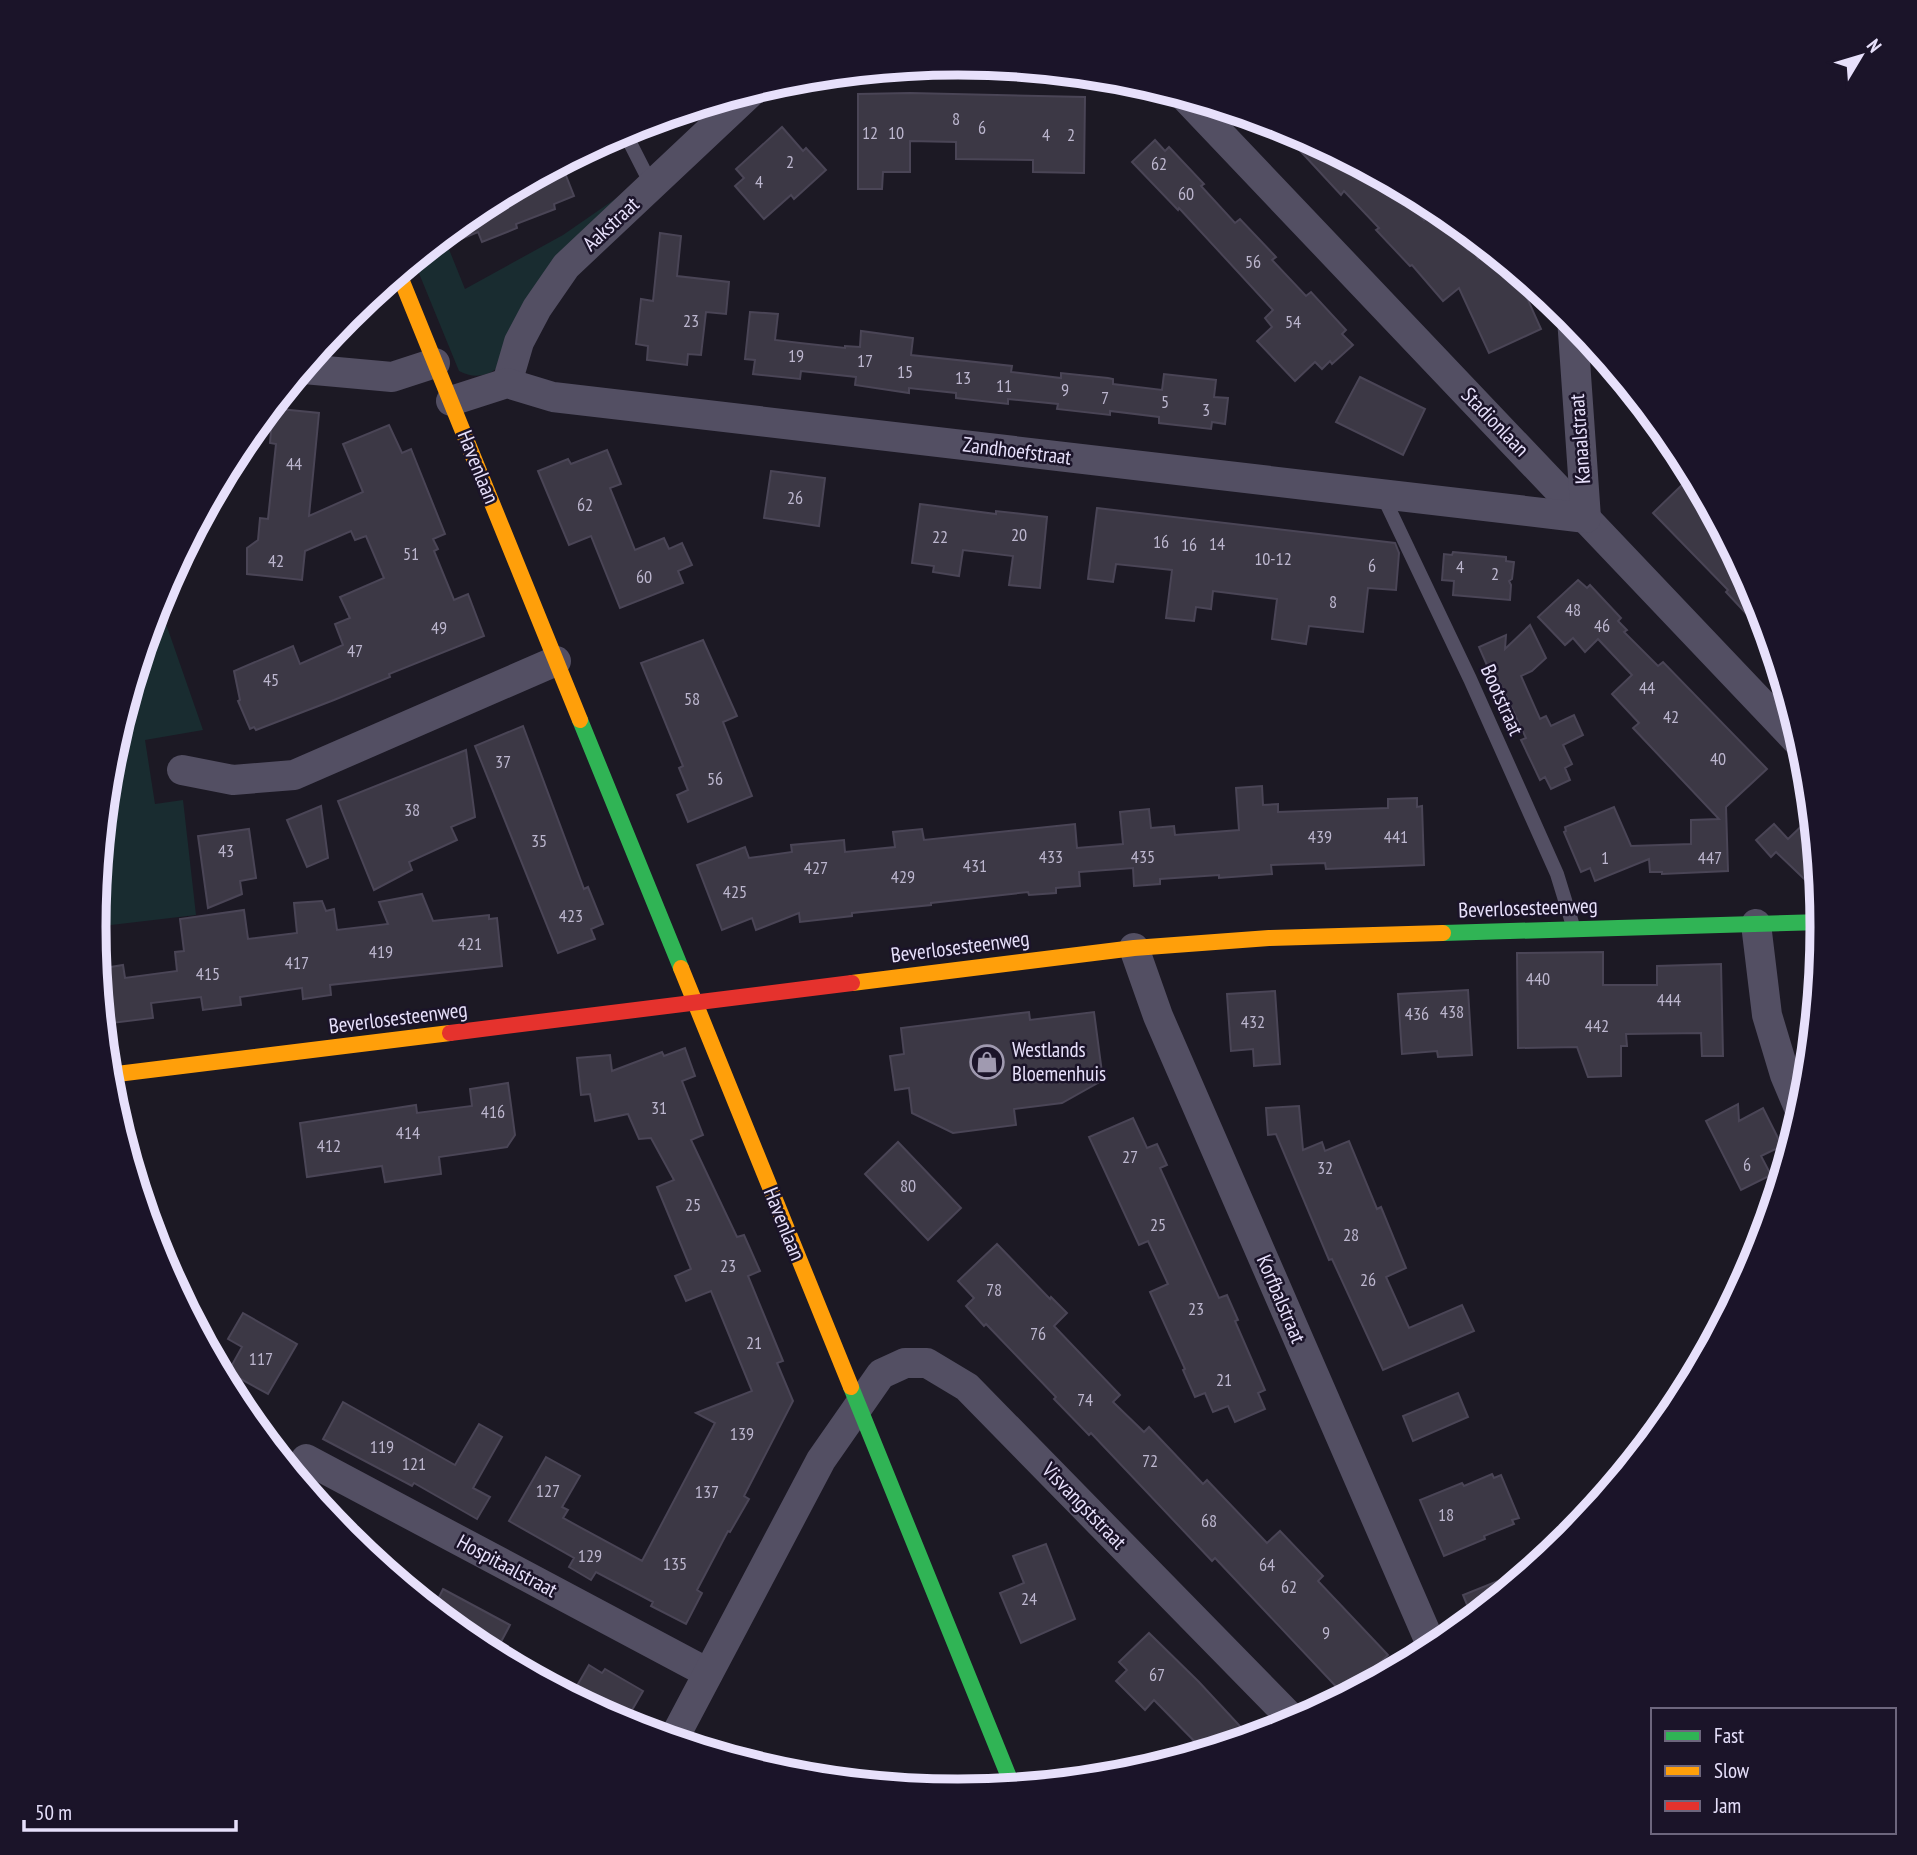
<svg xmlns="http://www.w3.org/2000/svg" width="1917" height="1855" font-family="'PT Sans Narrow',sans-serif">
	<style>
		.green { fill: #192c30 }
		.building { fill: #3c3845; stroke: #4a4556; stroke-width: 2 }
		.lines { fill: none; stroke-linecap: round; stroke-linejoin: round }
		.lane { stroke: #534f63; stroke-width: 14 }
		.street { stroke: #534f63; stroke-width: 30 }
		.fast { stroke: #30b455; stroke-width: 16 }
		.slow { stroke: #ff9f0a; stroke-width: 16 }
		.jam { stroke: #e5322d; stroke-width: 16 }
		.labels { text-anchor: middle; stroke-width: 5; stroke-linejoin: round; paint-order: stroke }
		.number-label { font-size: 18px; fill: #bcb6ce }
		.street-label { font-size: 21px; fill: #e7e0fb; stroke: #1b1429 }
		.poi-label { font-size: 21px; fill: #e7e0fb; stroke: #1b1429; text-anchor: start }
		.rim { fill: none; stroke: #e7e0fb; stroke-width: 9 }
	</style>
	<rect width="100%" height="100%" fill="#1c1924"/>
	<g class="green">
		<path d="M 631,188 L 496,369 C 485,377 472,378 459,371 L 414,261 L 444,237 L 465,289 L 563,235 Z"/>
		<path d="M 158,601 L 203,730 L 145,740 L 155,804 L 183,800 L 196,915 L 94,927 L 111,758 Z"/>
	</g>
	<g class="building">
		<path d="M 910,93 L 1085,97 L 1084,173 L 1033,172 L 1033,160 L 956,159 L 956,142 L 910,141 L 910,172 L 883,172 L 882,189 L 858,189 L 858,94 Z"/>
		<path d="M 1280,126 L 1290,129 L 1375,175 L 1403,205 L 1407,201 L 1424,220 L 1432,213 L 1468,250 L 1472,246 L 1478,259 L 1492,252 L 1515,271 L 1541,329 L 1489,353 L 1459,288 L 1443,301 L 1412,265 L 1410,266 L 1376,230 L 1379,228 L 1344,191 L 1341,195 L 1279,128 Z"/>
		<path d="M 782,127 L 803,151 L 806,148 L 826,170 L 794,199 L 791,195 L 764,219 L 735,186 L 744,178 L 736,169 Z"/>
		<path d="M 1155,140 L 1165,151 L 1169,147 L 1204,184 L 1201,186 L 1235,223 L 1240,219 L 1276,257 L 1272,260 L 1306,296 L 1311,292 L 1346,330 L 1342,334 L 1353,345 L 1332,364 L 1330,361 L 1322,369 L 1315,362 L 1295,381 L 1257,341 L 1272,327 L 1265,318 L 1273,310 L 1179,208 L 1178,210 L 1132,162 Z"/>
		<path d="M 565,173 L 574,196 L 554,204 L 555,209 L 516,224 L 517,228 L 482,242 L 478,232 L 439,248 L 436,243 L 479,208 L 518,187 L 520,192 Z"/>
		<path d="M 660,233 L 681,236 L 677,276 L 729,282 L 726,314 L 706,312 L 701,355 L 688,354 L 687,365 L 647,360 L 648,346 L 636,344 L 641,299 L 653,301 Z"/>
		<path d="M 750,312 L 778,314 L 775,340 L 800,343 L 845,348 L 845,346 L 860,347 L 861,331 L 913,338 L 911,355 L 1012,366 L 1011,372 L 1061,378 L 1061,373 L 1108,378 L 1113,379 L 1113,384 L 1162,390 L 1164,374 L 1216,380 L 1214,397 L 1228,398 L 1225,424 L 1212,422 L 1211,429 L 1159,423 L 1159,417 L 1110,411 L 1110,415 L 1057,409 L 1058,404 L 1008,399 L 1008,404 L 956,398 L 956,393 L 909,388 L 909,393 L 855,385 L 856,377 L 801,371 L 800,379 L 753,374 L 755,360 L 745,359 Z"/>
		<path d="M 1360,377 L 1425,409 L 1403,455 L 1336,422 Z"/>
		<path d="M 280,409 L 319,413 L 309,516 L 363,492 L 343,444 L 389,425 L 402,453 L 411,449 L 445,534 L 433,539 L 438,549 L 434,551 L 454,600 L 468,594 L 484,636 L 389,674 L 390,677 L 334,700 L 256,730 L 254,727 L 250,729 L 238,701 L 240,700 L 234,671 L 293,646 L 300,664 L 343,645 L 335,624 L 350,618 L 340,597 L 384,578 L 366,536 L 355,540 L 351,531 L 305,551 L 302,580 L 247,574 L 247,548 L 258,540 L 260,518 L 268,519 L 276,444 L 270,443 L 272,418 L 278,419 Z"/>
		<path d="M 607,450 L 621,484 L 610,488 L 635,550 L 664,538 L 669,549 L 682,543 L 692,565 L 678,571 L 683,583 L 620,608 L 591,536 L 569,545 L 538,471 L 568,459 L 571,464 Z"/>
		<path d="M 771,471 L 825,478 L 819,526 L 764,518 Z"/>
		<path d="M 1685,482 L 1696,482 L 1757,597 L 1770,639 L 1726,592 L 1728,590 L 1653,513 Z"/>
		<path d="M 920,504 L 996,514 L 996,511 L 1047,517 L 1040,588 L 1009,585 L 1013,556 L 963,550 L 959,576 L 933,572 L 934,566 L 912,563 Z"/>
		<path d="M 1097,508 L 1395,543 L 1399,553 L 1396,590 L 1368,588 L 1363,632 L 1309,626 L 1306,644 L 1272,639 L 1277,599 L 1213,591 L 1211,609 L 1196,607 L 1194,621 L 1166,618 L 1172,570 L 1116,564 L 1113,582 L 1088,579 Z"/>
		<path d="M 1453,552 L 1506,557 L 1506,561 L 1514,562 L 1512,579 L 1509,581 L 1511,585 L 1510,600 L 1453,595 L 1454,581 L 1442,580 L 1444,554 L 1452,555 Z"/>
		<path d="M 1578,580 L 1587,588 L 1590,585 L 1621,618 L 1618,621 L 1627,630 L 1624,632 L 1658,666 L 1663,662 L 1767,769 L 1726,807 L 1728,871 L 1662,874 L 1662,872 L 1650,872 L 1649,859 L 1595,881 L 1590,868 L 1581,872 L 1564,832 L 1566,831 L 1565,827 L 1614,807 L 1631,846 L 1691,844 L 1691,820 L 1719,819 L 1633,728 L 1639,723 L 1612,694 L 1632,675 L 1598,639 L 1585,652 L 1573,638 L 1565,645 L 1538,617 Z"/>
		<path d="M 1530,625 L 1546,658 L 1532,671 L 1521,676 L 1540,719 L 1546,716 L 1551,726 L 1574,715 L 1583,735 L 1563,745 L 1572,764 L 1565,768 L 1570,780 L 1551,789 L 1545,777 L 1540,780 L 1521,740 L 1526,738 L 1501,685 L 1500,695 L 1479,647 L 1506,635 L 1505,649 Z"/>
		<path d="M 703,640 L 737,716 L 723,722 L 752,796 L 688,822 L 677,795 L 688,790 L 679,768 L 683,766 L 641,663 Z"/>
		<path d="M 523,726 L 584,889 L 588,887 L 603,924 L 591,929 L 595,939 L 558,953 L 475,746 Z"/>
		<path d="M 466,750 L 475,817 L 451,827 L 457,840 L 409,862 L 412,870 L 374,890 L 338,801 Z"/>
		<path d="M 1262,786 L 1263,805 L 1278,804 L 1278,812 L 1388,808 L 1388,799 L 1417,798 L 1417,807 L 1422,806 L 1424,865 L 1326,869 L 1325,863 L 1271,865 L 1272,874 L 1219,878 L 1219,875 L 1160,879 L 1160,884 L 1134,886 L 1133,868 L 1079,872 L 1080,886 L 1056,888 L 1056,893 L 1029,895 L 1028,892 L 931,903 L 931,905 L 852,913 L 852,916 L 800,922 L 799,913 L 756,930 L 752,918 L 722,930 L 697,865 L 745,847 L 749,858 L 792,852 L 791,845 L 844,840 L 845,852 L 895,847 L 893,832 L 922,829 L 924,840 L 1075,824 L 1077,848 L 1123,844 L 1120,812 L 1149,809 L 1151,828 L 1174,826 L 1175,835 L 1239,830 L 1236,788 Z"/>
		<path d="M 321,806 L 328,858 L 307,867 L 287,820 Z"/>
		<path d="M 1812,816 L 1817,871 L 1820,894 L 1776,852 L 1771,857 L 1756,840 L 1774,824 L 1788,839 Z"/>
		<path d="M 249,829 L 256,878 L 240,881 L 242,894 L 208,908 L 198,836 Z"/>
		<path d="M 422,894 L 433,921 L 489,915 L 489,919 L 497,918 L 502,966 L 330,985 L 331,995 L 303,999 L 302,988 L 240,997 L 241,1005 L 203,1010 L 201,997 L 151,1003 L 153,1018 L 104,1024 L 98,969 L 123,965 L 125,978 L 177,971 L 175,952 L 184,951 L 180,919 L 244,910 L 248,939 L 297,933 L 294,903 L 322,901 L 326,911 L 334,909 L 337,930 L 388,924 L 379,902 Z"/>
		<path d="M 1603,952 L 1603,985 L 1657,985 L 1657,966 L 1721,964 L 1723,1056 L 1702,1056 L 1701,1033 L 1626,1034 L 1627,1046 L 1621,1046 L 1621,1076 L 1588,1077 L 1577,1047 L 1518,1048 L 1517,953 Z"/>
		<path d="M 1468,990 L 1472,1055 L 1438,1057 L 1437,1051 L 1402,1054 L 1398,994 Z"/>
		<path d="M 1275,991 L 1280,1064 L 1254,1066 L 1253,1049 L 1231,1051 L 1227,994 Z"/>
		<path d="M 1029,1012 L 1030,1020 L 1094,1012 L 1103,1080 L 1062,1103 L 1014,1109 L 1016,1125 L 953,1133 L 912,1113 L 909,1088 L 895,1090 L 890,1056 L 904,1054 L 901,1028 Z"/>
		<path d="M 685,1048 L 695,1076 L 682,1081 L 703,1135 L 691,1140 L 737,1237 L 744,1235 L 760,1271 L 748,1276 L 783,1361 L 777,1363 L 793,1401 L 744,1496 L 749,1499 L 730,1532 L 728,1531 L 697,1590 L 702,1593 L 686,1624 L 651,1606 L 653,1602 L 596,1572 L 591,1580 L 569,1567 L 574,1558 L 509,1521 L 546,1457 L 580,1476 L 562,1507 L 568,1510 L 563,1518 L 642,1561 L 715,1423 L 696,1413 L 752,1391 L 711,1291 L 686,1301 L 675,1276 L 691,1269 L 657,1187 L 674,1180 L 651,1138 L 639,1139 L 628,1114 L 595,1121 L 590,1094 L 581,1095 L 577,1058 L 610,1055 L 612,1071 L 662,1052 L 664,1056 Z"/>
		<path d="M 508,1083 L 515,1135 L 507,1147 L 439,1157 L 441,1174 L 385,1182 L 382,1166 L 307,1177 L 300,1123 L 416,1105 L 417,1113 L 472,1106 L 470,1089 Z"/>
		<path d="M 1738,1104 L 1739,1121 L 1763,1108 L 1782,1146 L 1761,1156 L 1771,1175 L 1741,1190 L 1706,1121 Z"/>
		<path d="M 1299,1106 L 1303,1150 L 1322,1142 L 1325,1151 L 1349,1141 L 1377,1209 L 1381,1207 L 1406,1268 L 1386,1277 L 1409,1328 L 1462,1305 L 1474,1331 L 1383,1370 L 1332,1259 L 1329,1260 L 1276,1134 L 1268,1135 L 1266,1108 Z"/>
		<path d="M 1133,1118 L 1147,1148 L 1157,1144 L 1167,1165 L 1160,1168 L 1219,1298 L 1227,1295 L 1238,1320 L 1235,1321 L 1265,1390 L 1258,1393 L 1265,1409 L 1235,1422 L 1228,1406 L 1213,1412 L 1205,1393 L 1195,1397 L 1183,1370 L 1185,1369 L 1150,1292 L 1168,1284 L 1148,1241 L 1139,1245 L 1089,1137 Z"/>
		<path d="M 898,1142 L 961,1208 L 928,1240 L 865,1174 Z"/>
		<path d="M 997,1244 L 1050,1299 L 1051,1297 L 1067,1313 L 1054,1326 L 1120,1395 L 1113,1402 L 1144,1432 L 1149,1427 L 1203,1484 L 1207,1480 L 1267,1543 L 1280,1531 L 1323,1576 L 1318,1581 L 1388,1655 L 1345,1696 L 1215,1558 L 1212,1561 L 1091,1433 L 1089,1435 L 1054,1399 L 1056,1397 L 986,1324 L 984,1326 L 966,1306 L 974,1298 L 958,1281 Z"/>
		<path d="M 243,1313 L 297,1344 L 268,1394 L 228,1372 L 242,1347 L 228,1339 Z"/>
		<path d="M 1458,1393 L 1468,1417 L 1413,1441 L 1403,1416 Z"/>
		<path d="M 343,1402 L 455,1465 L 479,1424 L 502,1437 L 473,1488 L 490,1497 L 477,1519 L 414,1483 L 412,1486 L 323,1439 Z"/>
		<path d="M 1492,1474 L 1494,1478 L 1501,1475 L 1519,1518 L 1512,1520 L 1514,1524 L 1484,1536 L 1485,1539 L 1444,1556 L 1420,1500 L 1462,1483 L 1464,1486 Z"/>
		<path d="M 1046,1544 L 1075,1619 L 1021,1643 L 1000,1593 L 1024,1583 L 1013,1556 Z"/>
		<path d="M 1523,1571 L 1526,1575 L 1473,1619 L 1463,1595 Z"/>
		<path d="M 443,1589 L 510,1625 L 494,1655 L 478,1646 L 433,1609 Z"/>
		<path d="M 1149,1633 L 1199,1682 L 1251,1738 L 1205,1752 L 1154,1700 L 1145,1710 L 1116,1681 L 1127,1670 L 1119,1662 Z"/>
		<path d="M 589,1665 L 602,1673 L 605,1669 L 643,1691 L 624,1724 L 571,1696 Z"/>
	</g>
	<g class="lines">
		<g class="lane">
			<path d="M 624,131 L 652,186"/>
			<path d="M 1382,494 L 1470,679 L 1557,874 L 1573,926"/>
		</g>
		<g class="street">
			<path d="M 1185,97 L 1803,747"/>
			<path d="M 304,369 L 392,377 L 435,363"/>
			<path d="M 507,383 L 519,342 L 537,308 L 566,266 L 752,91"/>
			<path d="M 451,401 L 507,383 L 553,397 L 1586,518 L 1572,318"/>
			<path d="M 182,770 L 233,780 L 294,775 L 556,661"/>
			<path d="M 1756,924 L 1767,1015 L 1785,1075 L 1801,1113"/>
			<path d="M 1134,948 L 1158,1016 L 1433,1649"/>
			<path d="M 306,1459 L 708,1673"/>
			<path d="M 673,1740 L 821,1460 L 881,1374 L 905,1363 L 927,1363 L 967,1387 L 1296,1723"/>
		</g>
		<g class="fast">
			<path d="M 580,720 L 681,968"/>
			<path d="M 1443,933 L 1822,922"/>
			<path d="M 851,1387 L 1013,1787"/>
		</g>
		<g class="slow">
			<path d="M 399,274 L 580,720"/>
			<path d="M 681,968 L 851,1387"/>
			<path d="M 852,983 L 1134,948 L 1269,938 L 1443,933"/>
			<path d="M 109,1075 L 450,1033"/>
		</g>
		<path class="jam" d="M 450,1033 L 852,983"/>
	</g>
	<defs>
		<symbol id="shop-ring" viewBox="-11 -11 22 22"><circle r="9.5" fill="#1b1429" stroke="#a09ab0" stroke-width="1.5"/><path d="M-5-2.5h2.3a2.7 3.5 0 0 1 5.4 0H5L5.5 6h-11ZM-1.5-2.5h3a1.5 2.3 0 0 0-3 0Z" fill="#a09ab0"/></symbol>
	</defs>
	<g fill-rule="evenodd">
		<use href="#shop-ring" x="968" y="1043" width="38" height="38"/>
	</g>
	<g class="labels">
		<g class="number-label">
			<text x="956" y="125">8</text>
			<text x="982" y="134">6</text>
			<text x="870" y="139">12</text>
			<text x="896" y="139">10</text>
			<text x="1046" y="141">4</text>
			<text x="1071" y="141">2</text>
			<text x="790" y="168">2</text>
			<text x="1159" y="170">62</text>
			<text x="759" y="188">4</text>
			<text x="1186" y="200">60</text>
			<text x="1253" y="268">56</text>
			<text x="691" y="327">23</text>
			<text x="1293" y="328">54</text>
			<text x="796" y="362">19</text>
			<text x="865" y="367">17</text>
			<text x="905" y="378">15</text>
			<text x="963" y="384">13</text>
			<text x="1004" y="392">11</text>
			<text x="1065" y="396">9</text>
			<text x="1105" y="404">7</text>
			<text x="1165" y="408">5</text>
			<text x="1206" y="416">3</text>
			<text x="294" y="470">44</text>
			<text x="795" y="504">26</text>
			<text x="585" y="511">62</text>
			<text x="1019" y="541">20</text>
			<text x="940" y="543">22</text>
			<text x="1161" y="548">16</text>
			<text x="1217" y="550">14</text>
			<text x="1189" y="551">16</text>
			<text x="411" y="560">51</text>
			<text x="1273" y="565">10-12</text>
			<text x="276" y="567">42</text>
			<text x="1372" y="572">6</text>
			<text x="1460" y="573">4</text>
			<text x="1495" y="580">2</text>
			<text x="644" y="583">60</text>
			<text x="1333" y="608">8</text>
			<text x="1573" y="616">48</text>
			<text x="1602" y="632">46</text>
			<text x="439" y="634">49</text>
			<text x="355" y="657">47</text>
			<text x="271" y="686">45</text>
			<text x="1647" y="694">44</text>
			<text x="692" y="705">58</text>
			<text x="1671" y="723">42</text>
			<text x="1718" y="765">40</text>
			<text x="503" y="768">37</text>
			<text x="715" y="785">56</text>
			<text x="412" y="816">38</text>
			<text x="1320" y="843">439</text>
			<text x="1396" y="843">441</text>
			<text x="539" y="847">35</text>
			<text x="226" y="857">43</text>
			<text x="1051" y="863">433</text>
			<text x="1143" y="863">435</text>
			<text x="1605" y="864">1</text>
			<text x="1710" y="864">447</text>
			<text x="975" y="872">431</text>
			<text x="816" y="874">427</text>
			<text x="903" y="883">429</text>
			<text x="735" y="898">425</text>
			<text x="571" y="922">423</text>
			<text x="470" y="950">421</text>
			<text x="381" y="958">419</text>
			<text x="297" y="969">417</text>
			<text x="208" y="980">415</text>
			<text x="1538" y="985">440</text>
			<text x="1669" y="1006">444</text>
			<text x="1452" y="1018">438</text>
			<text x="1417" y="1020">436</text>
			<text x="1253" y="1028">432</text>
			<text x="1597" y="1032">442</text>
			<text x="659" y="1114">31</text>
			<text x="493" y="1118">416</text>
			<text x="408" y="1139">414</text>
			<text x="329" y="1152">412</text>
			<text x="1130" y="1163">27</text>
			<text x="1747" y="1171">6</text>
			<text x="1325" y="1174">32</text>
			<text x="908" y="1192">80</text>
			<text x="693" y="1211">25</text>
			<text x="1158" y="1231">25</text>
			<text x="1351" y="1241">28</text>
			<text x="728" y="1272">23</text>
			<text x="1368" y="1286">26</text>
			<text x="994" y="1296">78</text>
			<text x="1196" y="1315">23</text>
			<text x="1038" y="1340">76</text>
			<text x="754" y="1349">21</text>
			<text x="261" y="1365">117</text>
			<text x="1224" y="1386">21</text>
			<text x="1085" y="1406">74</text>
			<text x="742" y="1440">139</text>
			<text x="382" y="1453">119</text>
			<text x="1150" y="1467">72</text>
			<text x="414" y="1470">121</text>
			<text x="548" y="1497">127</text>
			<text x="707" y="1498">137</text>
			<text x="1446" y="1521">18</text>
			<text x="1209" y="1527">68</text>
			<text x="590" y="1562">129</text>
			<text x="675" y="1570">135</text>
			<text x="1267" y="1571">64</text>
			<text x="1289" y="1593">62</text>
			<text x="1029" y="1605">24</text>
			<text x="1326" y="1639">9</text>
			<text x="1157" y="1681">67</text>
		</g>
		<g class="street-label">
			<text transform="translate(611 224) rotate(-43)" y="7">Aakstraat</text>
			<text transform="translate(1495 422) rotate(46)" y="7">Stadionlaan</text>
			<text transform="translate(1580 439) rotate(-94)" y="7">Kanaalstraat</text>
			<text transform="translate(1017 451) rotate(7)" y="7">Zandhoefstraat</text>
			<text transform="translate(478 467) rotate(68)" y="7">Havenlaan</text>
			<text transform="translate(1502 700) rotate(66)" y="7">Bootstraat</text>
			<text transform="translate(1528 908) rotate(-2)" y="7">Beverlosesteenweg</text>
			<text transform="translate(960 947) rotate(-7)" y="7">Beverlosesteenweg</text>
			<text transform="translate(398 1018) rotate(-7)" y="7">Beverlosesteenweg</text>
			<text transform="translate(784 1224) rotate(68)" y="7">Havenlaan</text>
			<text transform="translate(1281 1299) rotate(67)" y="7">Korfbalstraat</text>
			<text transform="translate(1084 1506) rotate(46)" y="7">Visvangststraat</text>
			<text transform="translate(507 1566) rotate(28)" y="7">Hospitaalstraat</text>
		</g>
		<g class="poi-label">
			<text x="1012" y="1057">Westlands<tspan x="1012" dy="24">Bloemenhuis</tspan></text>
		</g>
	</g>
	<path d="M0 0H1917V1855H0ZM106 927a852 852 0 1 1 1704 0a852 852 0 1 1-1704 0Z" fill="#1b1429" fill-rule="evenodd"/>
	<path class="rim" d="M106 927a852 852 0 1 1 1704 0a852 852 0 1 1-1704 0Z"/>
	<rect x="1651" y="1708" width="245" height="126" fill="#1b1429" stroke="#6d667d" stroke-width="2"/>
	<rect x="1665" y="1731" width="35" height="10" fill="#30b455" stroke="#6d667d" stroke-width="2"/>
	<text x="1714" y="1743" font-size="21" fill="#e7e0fb">Fast</text>
	<rect x="1665" y="1766" width="35" height="10" fill="#ff9f0a" stroke="#6d667d" stroke-width="2"/>
	<text x="1714" y="1778" font-size="21" fill="#e7e0fb">Slow</text>
	<rect x="1665" y="1801" width="35" height="10" fill="#e5322d" stroke="#6d667d" stroke-width="2"/>
	<text x="1714" y="1813" font-size="21" fill="#e7e0fb">Jam</text>
	<g transform="translate(1861 56) rotate(52)" stroke="#1b1429" stroke-width="5" paint-order="stroke">
	<path d="M0-5L12 26L0 18L-12 26Z" fill="#e7e0fb"/>
	<text y="-10" font-size="19" font-weight="bold" text-anchor="middle" fill="#e7e0fb">N</text>
	</g>
	<path d="M24 1820v10h212v-10" fill="none" stroke="#e7e0fb" stroke-width="3.5"/>
	<text x="35" y="1820" font-size="21" fill="#e7e0fb" stroke="#1b1429" stroke-width="5" paint-order="stroke">50 m</text>
</svg>
